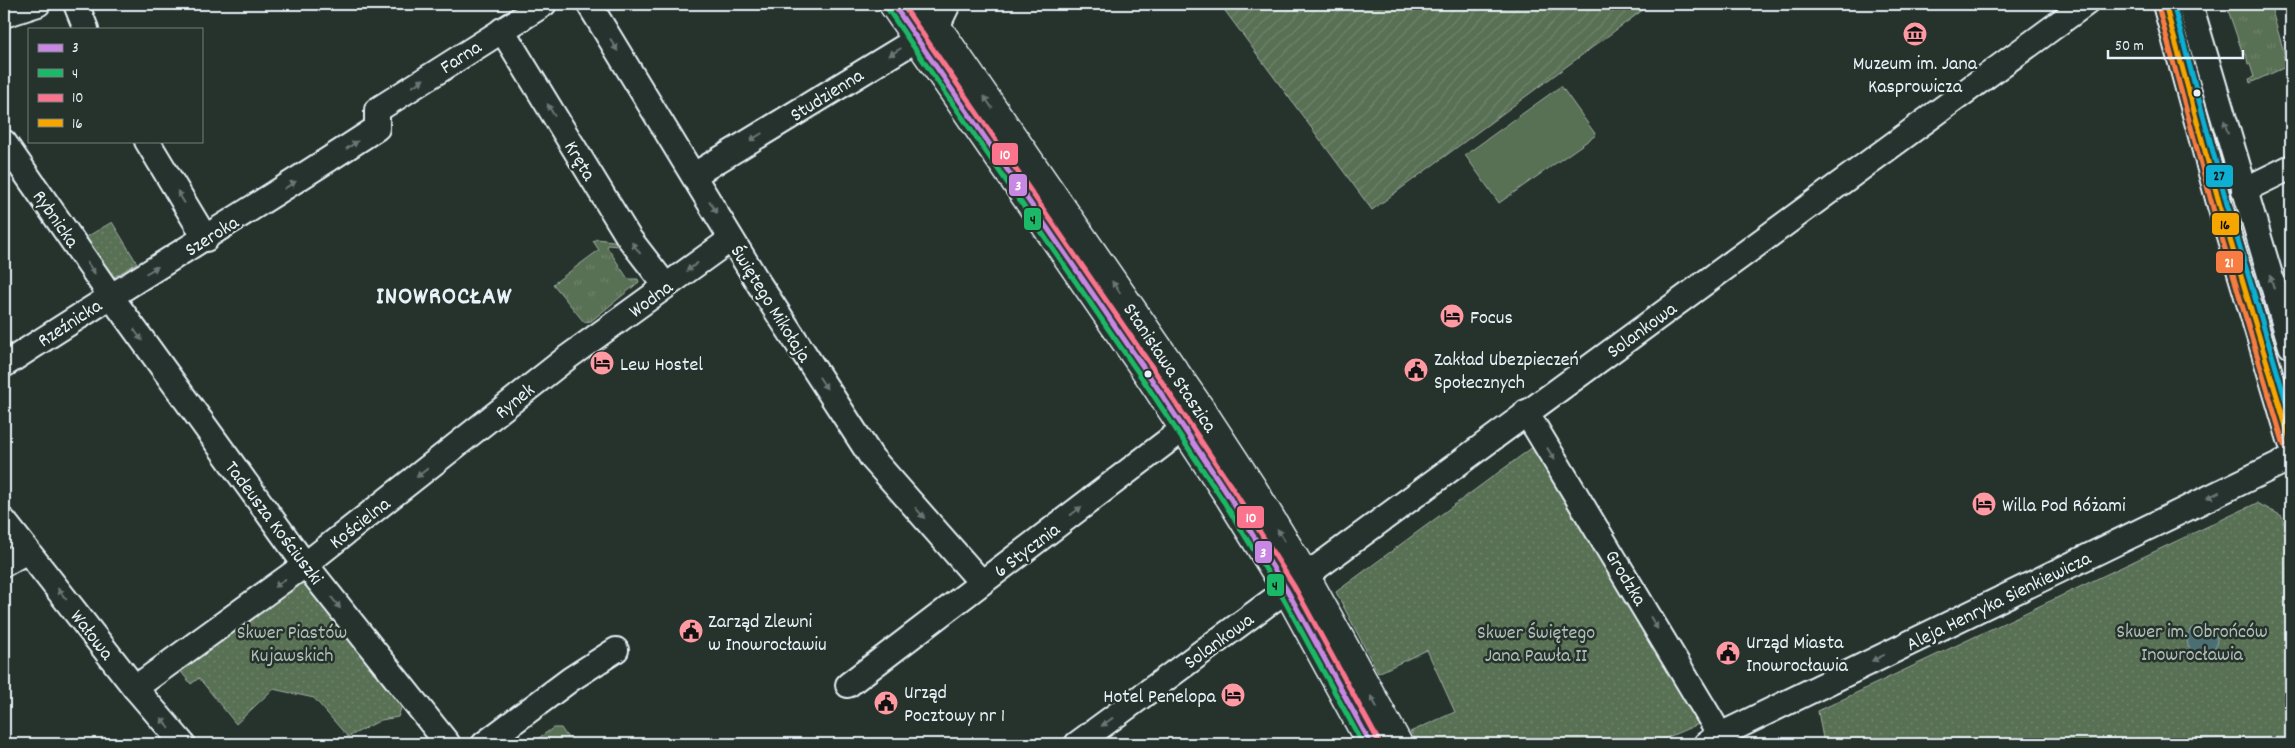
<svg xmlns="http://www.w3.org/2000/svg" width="2295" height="748" font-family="Dekko,sans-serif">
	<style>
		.grass { fill: url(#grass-tufts); stroke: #a0b0a6 }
		.park { fill: url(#park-dots); stroke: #a0b0a6 }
		.garden { fill: url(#garden-furrows); stroke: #a0b0a6 }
		.pitch { fill: #596f53; stroke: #a0b0a6 }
		.water { fill: #4c6e73; stroke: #8aa2a8 }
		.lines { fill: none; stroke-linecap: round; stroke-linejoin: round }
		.minor-casing { stroke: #e8f1f8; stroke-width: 28 }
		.major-casing { stroke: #e8f1f8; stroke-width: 31 }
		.minor { stroke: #26332d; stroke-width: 24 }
		.major { stroke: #26332d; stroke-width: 28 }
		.bus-1-casing { stroke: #26332d; stroke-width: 9 }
		.bus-2-casing { stroke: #26332d; stroke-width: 9 }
		.bus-3-casing { stroke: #26332d; stroke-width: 9 }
		.bus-4-casing { stroke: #26332d; stroke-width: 9 }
		.bus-5-casing { stroke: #26332d; stroke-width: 9 }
		.bus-6-casing { stroke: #26332d; stroke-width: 9 }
		.bus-1 { stroke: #c787e3; stroke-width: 5 }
		.bus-2 { stroke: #1ab867; stroke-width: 5 }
		.bus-3 { stroke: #fc738d; stroke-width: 5 }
		.bus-4 { stroke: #f7a600; stroke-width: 5 }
		.bus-5 { stroke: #f77d43; stroke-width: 5 }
		.bus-6 { stroke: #0dafd3; stroke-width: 5 }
		.oneway { fill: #6a7674 }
		.bus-dot { fill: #e8f1f8; stroke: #26332d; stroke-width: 2 }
		.labels { text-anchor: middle; stroke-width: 5; stroke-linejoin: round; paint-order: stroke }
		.street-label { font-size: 20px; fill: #e8f1f8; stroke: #26332d }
		.poi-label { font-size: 20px; fill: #e8f1f8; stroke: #26332d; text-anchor: start }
		.park-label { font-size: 20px; fill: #afbdb6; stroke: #26332d }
		.district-label { font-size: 25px; font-weight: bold; letter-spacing: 1px; fill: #e8f1f8; stroke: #26332d }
		.line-badge { stroke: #26332d; stroke-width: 2 }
		.badge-label { font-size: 14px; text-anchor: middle; font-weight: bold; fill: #fff }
		.pale-badge-label { font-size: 14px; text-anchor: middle; font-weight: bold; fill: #111 }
	</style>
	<defs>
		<pattern id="grass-tufts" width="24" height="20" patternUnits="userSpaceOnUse" patternTransform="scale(1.25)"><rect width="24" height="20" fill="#596f53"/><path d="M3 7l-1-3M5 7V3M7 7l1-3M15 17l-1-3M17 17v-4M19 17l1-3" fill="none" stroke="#71846c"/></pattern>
		<pattern id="park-dots" width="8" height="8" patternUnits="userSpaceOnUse" patternTransform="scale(1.25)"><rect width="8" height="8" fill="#596f53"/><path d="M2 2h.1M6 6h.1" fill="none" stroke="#71846c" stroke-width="1.8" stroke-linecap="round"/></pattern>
		<pattern id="garden-furrows" width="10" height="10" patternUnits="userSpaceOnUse" patternTransform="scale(1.25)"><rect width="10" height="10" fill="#596f53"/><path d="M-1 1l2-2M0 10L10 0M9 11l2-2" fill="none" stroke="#71846c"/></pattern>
	</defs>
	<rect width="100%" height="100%" fill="#26332d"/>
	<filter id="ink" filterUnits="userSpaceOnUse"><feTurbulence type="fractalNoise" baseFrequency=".02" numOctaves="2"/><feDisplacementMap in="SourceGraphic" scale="10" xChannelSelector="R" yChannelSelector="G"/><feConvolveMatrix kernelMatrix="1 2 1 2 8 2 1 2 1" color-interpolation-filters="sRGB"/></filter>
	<g filter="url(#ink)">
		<g class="grass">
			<path d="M 2226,4 L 2270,4 L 2288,66 L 2250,83 L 2249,79 L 2254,77 L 2250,64 L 2248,64 L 2246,54 L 2243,54 Z"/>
			<path d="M 597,239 L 621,242 L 618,246 L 608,245 L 607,247 L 628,279 L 638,279 L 639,282 L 591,321 L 584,322 L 553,284 L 599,250 L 593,241 Z"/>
			<path d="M 553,728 L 561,728 L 572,744 L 530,744 Z"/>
		</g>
		<g class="park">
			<path d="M 112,222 L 137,263 L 109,280 L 83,239 Z"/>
			<path d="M 1533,447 L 1703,722 L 1659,741 L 1559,744 L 1419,744 L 1410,732 L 1455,712 L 1427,650 L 1378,673 L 1336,592 Z"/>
			<path d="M 2257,503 L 2282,516 L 2291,548 L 2291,737 L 1992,744 L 1824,744 L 1818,711 Z"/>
			<path d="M 294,580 L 307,584 L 402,705 L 398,717 L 381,720 L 348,737 L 314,698 L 273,689 L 236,724 L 199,678 L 191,684 L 177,667 Z"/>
		</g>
		<path class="garden" d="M 1220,4 L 1651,4 L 1372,210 Z"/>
		<path class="pitch" d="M 1561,86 L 1596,135 L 1499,203 L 1465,155 Z"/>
		<circle class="water" cx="2202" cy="640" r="15"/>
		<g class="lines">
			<defs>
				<g id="minor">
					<path d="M 76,4 L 86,29"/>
					<path d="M 589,4 L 759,284 L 872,458 L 981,582"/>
					<path d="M 2165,4 L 2220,206 L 2291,443"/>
					<path d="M 2190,4 L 2291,346"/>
					<path d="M 4,15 L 38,4"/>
					<path d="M 502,30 L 629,238 L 666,286"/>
					<path d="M 147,141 L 206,239"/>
					<path d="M 4,142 L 110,295 L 298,555 L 448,744"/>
					<path d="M 694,175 L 937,27 L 948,4"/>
					<path d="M 2244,190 L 2291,167"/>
					<path d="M 4,365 C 127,284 254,209 377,128 L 377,110 L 544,4"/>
					<path d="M 1526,412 L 1713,723 L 1722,744"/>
					<path d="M 4,521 L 135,688 L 183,744"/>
					<path d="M 4,564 L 27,551"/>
					<path d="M 848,685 L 1199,417"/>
					<path d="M 135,688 L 306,564 L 568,357 L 731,239"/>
					<path d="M 484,744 L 571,679 L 616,650"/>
					<path d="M 1077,744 C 1413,497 1748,250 2085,4"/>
					<path d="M 1706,744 L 1720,735 L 2291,458"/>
				</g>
				<g id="major">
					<path d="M 893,4 L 1148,374 L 1230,498 L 1287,590 L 1371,744"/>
					<path d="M 921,4 L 1204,414 L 1253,489 L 1306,577 L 1398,744"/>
				</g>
			</defs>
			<use href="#minor" class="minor-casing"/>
			<use href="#major" class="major-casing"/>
			<use href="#minor" class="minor"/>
			<use href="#major" class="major"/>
			<defs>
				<path id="bus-1" d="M 893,4 L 1148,374 L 1230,498 L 1287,590 L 1371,744"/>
				<path id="bus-2" d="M 887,8 L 1142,378 L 1224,502 L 1281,594 L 1363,744"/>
				<path id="bus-3" d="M 902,4 L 1154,370 L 1236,494 L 1294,586 L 1378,740"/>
				<path id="bus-4" d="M 2165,4 L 2220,206 L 2291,443"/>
				<path id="bus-5" d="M 2158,6 L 2213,208 L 2284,445"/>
				<path id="bus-6" d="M 2173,4 L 2227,204 L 2291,418"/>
			</defs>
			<use href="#bus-1" class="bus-1-casing"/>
			<use href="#bus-2" class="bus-2-casing"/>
			<use href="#bus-3" class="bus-3-casing"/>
			<use href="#bus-4" class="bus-4-casing"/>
			<use href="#bus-5" class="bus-5-casing"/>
			<use href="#bus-6" class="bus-6-casing"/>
			<use href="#bus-1" class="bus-1"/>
			<use href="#bus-2" class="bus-2"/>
			<use href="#bus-3" class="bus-3"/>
			<use href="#bus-4" class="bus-4"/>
			<use href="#bus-5" class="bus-5"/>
			<use href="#bus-6" class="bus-6"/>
		</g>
		<defs><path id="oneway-solid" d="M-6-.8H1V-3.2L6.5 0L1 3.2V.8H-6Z" transform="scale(1.25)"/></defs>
		<g class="oneway">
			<use href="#oneway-solid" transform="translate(614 45) rotate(59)"/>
			<use href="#oneway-solid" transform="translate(895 52) rotate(148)"/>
			<use href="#oneway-solid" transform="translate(418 83) rotate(-33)"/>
			<use href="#oneway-solid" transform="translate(988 102) rotate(-125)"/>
			<use href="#oneway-solid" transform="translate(551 110) rotate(-121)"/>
			<use href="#oneway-solid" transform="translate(2226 127) rotate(-106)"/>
			<use href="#oneway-solid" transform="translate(756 137) rotate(148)"/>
			<use href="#oneway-solid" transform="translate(352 145) rotate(-33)"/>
			<use href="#oneway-solid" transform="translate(290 185) rotate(-32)"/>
			<use href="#oneway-solid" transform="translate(181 197) rotate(-121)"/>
			<use href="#oneway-solid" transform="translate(713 207) rotate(59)"/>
			<use href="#oneway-solid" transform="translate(636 248) rotate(-127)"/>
			<use href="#oneway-solid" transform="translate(692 267) rotate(144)"/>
			<use href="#oneway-solid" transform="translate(91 268) rotate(55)"/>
			<use href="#oneway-solid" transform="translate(152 270) rotate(-30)"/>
			<use href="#oneway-solid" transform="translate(2272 282) rotate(-107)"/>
			<use href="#oneway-solid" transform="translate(1116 287) rotate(-125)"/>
			<use href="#oneway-solid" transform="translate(138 335) rotate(54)"/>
			<use href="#oneway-solid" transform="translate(823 383) rotate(57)"/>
			<use href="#oneway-solid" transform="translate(1551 454) rotate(58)"/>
			<use href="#oneway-solid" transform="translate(422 473) rotate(142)"/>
			<use href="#oneway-solid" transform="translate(2213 495) rotate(154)"/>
			<use href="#oneway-solid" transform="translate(1076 511) rotate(-37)"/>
			<use href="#oneway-solid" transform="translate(920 513) rotate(49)"/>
			<use href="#oneway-solid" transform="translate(1281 535) rotate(-121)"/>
			<use href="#oneway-solid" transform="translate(280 583) rotate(144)"/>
			<use href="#oneway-solid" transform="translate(62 594) rotate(-128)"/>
			<use href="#oneway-solid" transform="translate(336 603) rotate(52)"/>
			<use href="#oneway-solid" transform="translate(1654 623) rotate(59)"/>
			<use href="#oneway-solid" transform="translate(1878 658) rotate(154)"/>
			<use href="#oneway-solid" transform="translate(1374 702) rotate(-119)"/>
			<use href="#oneway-solid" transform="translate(1107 722) rotate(144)"/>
			<use href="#oneway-solid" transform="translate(165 723) rotate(-130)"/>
		</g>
	</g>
	<defs>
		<symbol id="museum-disc" viewBox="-11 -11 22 22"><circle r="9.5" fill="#ff9aa2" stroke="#26332d"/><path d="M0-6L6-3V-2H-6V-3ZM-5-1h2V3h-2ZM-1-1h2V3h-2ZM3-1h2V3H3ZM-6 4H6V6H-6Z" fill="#111"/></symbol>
		<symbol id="hotel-disc" viewBox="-11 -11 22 22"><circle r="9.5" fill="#ff9aa2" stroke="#26332d"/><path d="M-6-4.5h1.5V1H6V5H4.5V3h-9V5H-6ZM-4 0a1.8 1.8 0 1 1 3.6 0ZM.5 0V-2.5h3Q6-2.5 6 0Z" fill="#111"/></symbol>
		<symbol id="civic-disc" viewBox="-11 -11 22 22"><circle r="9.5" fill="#ff9aa2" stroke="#26332d"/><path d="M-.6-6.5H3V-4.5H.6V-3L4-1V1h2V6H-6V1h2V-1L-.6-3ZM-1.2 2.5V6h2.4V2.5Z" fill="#111"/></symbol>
	</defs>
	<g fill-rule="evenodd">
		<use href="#museum-disc" x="1901" y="20" width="28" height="28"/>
		<use href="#hotel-disc" x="1438" y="302" width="28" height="28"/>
		<use href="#hotel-disc" x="588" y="349" width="28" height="28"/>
		<use href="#civic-disc" x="1402" y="356" width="28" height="28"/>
		<use href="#hotel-disc" x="1970" y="490" width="28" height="28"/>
		<use href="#civic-disc" x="677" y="617" width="28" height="28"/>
		<use href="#civic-disc" x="1714" y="639" width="28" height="28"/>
		<use href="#hotel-disc" x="1219" y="681" width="28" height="28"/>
		<use href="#civic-disc" x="872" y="689" width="28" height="28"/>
	</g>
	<g class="bus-dot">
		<circle cx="2197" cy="93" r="4.5"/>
		<circle cx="1148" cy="374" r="4.5"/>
	</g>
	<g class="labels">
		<g class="street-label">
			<text transform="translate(460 56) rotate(-33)" y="7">Farna</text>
			<text transform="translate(826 94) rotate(-32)" y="7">Studzienna</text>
			<text transform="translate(581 160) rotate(59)" y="7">Kręta</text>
			<text transform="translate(57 218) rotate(55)" y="7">Rybnicka</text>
			<text transform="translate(211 235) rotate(-32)" y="7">Szeroka</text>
			<text transform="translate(650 298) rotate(-36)" y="7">Wodna</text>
			<text transform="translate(772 303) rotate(58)" y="7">Świętego Mikołaja</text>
			<text transform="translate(69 322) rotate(-33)" y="7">Rzeźnicka</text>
			<text transform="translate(1641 329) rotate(-36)" y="7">Solankowa</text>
			<text transform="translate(1171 367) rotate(56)" y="7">Stanisława Staszica</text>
			<text transform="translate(514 400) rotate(-39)" y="7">Rynek</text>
			<text transform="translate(275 522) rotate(53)" y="7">Tadeusza Kościuszki</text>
			<text transform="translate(359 522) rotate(-38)" y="7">Kościelna</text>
			<text transform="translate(1026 549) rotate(-37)" y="7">6 Stycznia</text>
			<text transform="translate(1627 577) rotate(59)" y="7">Grodzka</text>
			<text transform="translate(1998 600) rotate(-26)" y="7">Aleja Henryka Sienkiewicza</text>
			<text transform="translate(93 634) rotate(52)" y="7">Wałowa</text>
			<text transform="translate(1218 640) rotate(-36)" y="7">Solankowa</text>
		</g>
		<g class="poi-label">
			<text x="1915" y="69" text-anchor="middle">Muzeum im. Jana<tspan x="1915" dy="23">Kasprowicza</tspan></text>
			<text x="1470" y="323">Focus</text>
			<text x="1434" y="365">Zakład Ubezpieczeń<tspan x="1434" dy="23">Społecznych</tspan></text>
			<text x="620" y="370">Lew Hostel</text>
			<text x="2002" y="511">Willa Pod Różami</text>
			<text x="708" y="627">Zarząd Zlewni<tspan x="708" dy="23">w Inowrocławiu</tspan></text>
			<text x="1746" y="648">Urząd Miasta<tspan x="1746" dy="23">Inowrocławia</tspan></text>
			<text x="904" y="698">Urząd<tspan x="904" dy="23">Pocztowy nr 1</tspan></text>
			<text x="1216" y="702" text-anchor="end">Hotel Penelopa</text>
		</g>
		<g class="park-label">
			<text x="2192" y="637">Skwer im. Obrońców<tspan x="2192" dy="23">Inowrocławia</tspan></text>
			<text x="292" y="638">Skwer Piastów<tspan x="292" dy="23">Kujawskich</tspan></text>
			<text x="1536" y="638">Skwer Świętego<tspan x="1536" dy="23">Jana Pawła II</tspan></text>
		</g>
		<g class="district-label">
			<text x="444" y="303">INOWROCŁAW</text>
		</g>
	</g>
	<g class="line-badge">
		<rect x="991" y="142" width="28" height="24" rx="5" fill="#fc738d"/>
		<rect x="2205" y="164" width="29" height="24" rx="5" fill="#0dafd3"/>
		<rect x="1008" y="173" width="20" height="24" rx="5" fill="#c787e3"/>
		<rect x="1023" y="207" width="19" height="24" rx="5" fill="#1ab867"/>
		<rect x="2211" y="212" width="29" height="24" rx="5" fill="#f7a600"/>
		<rect x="2215" y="250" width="29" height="24" rx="5" fill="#f77d43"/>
		<rect x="1236" y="505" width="29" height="24" rx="5" fill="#fc738d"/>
		<rect x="1254" y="540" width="19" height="24" rx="5" fill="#c787e3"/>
		<rect x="1266" y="573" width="19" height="24" rx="5" fill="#1ab867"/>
	</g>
	<g class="badge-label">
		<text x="1005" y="159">10</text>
		<text x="1018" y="190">3</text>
		<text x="2229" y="267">21</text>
		<text x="1251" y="522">10</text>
		<text x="1263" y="557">3</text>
	</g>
	<g class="pale-badge-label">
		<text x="2219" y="180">27</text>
		<text x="1033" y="224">4</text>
		<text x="2225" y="229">16</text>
		<text x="1275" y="590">4</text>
	</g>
	<rect width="2295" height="748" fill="none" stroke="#26332d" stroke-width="20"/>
	<rect x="10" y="10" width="2275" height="728" fill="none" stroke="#e8f1f8" stroke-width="2" filter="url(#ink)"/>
	<rect x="28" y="28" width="175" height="115" fill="#26332d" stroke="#747f7e"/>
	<rect x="38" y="44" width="25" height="8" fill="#c787e3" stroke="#747f7e"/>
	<text x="72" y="52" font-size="15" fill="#e8f1f8">3</text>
	<rect x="38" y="69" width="25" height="8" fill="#1ab867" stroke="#747f7e"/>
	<text x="72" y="78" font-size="15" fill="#e8f1f8">4</text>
	<rect x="38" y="94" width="25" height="8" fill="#fc738d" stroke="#747f7e"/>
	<text x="72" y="102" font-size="15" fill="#e8f1f8">10</text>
	<rect x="38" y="119" width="25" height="8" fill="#f7a600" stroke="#747f7e"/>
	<text x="72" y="128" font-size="15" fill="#e8f1f8">16</text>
	<path d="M2108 50v8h135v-8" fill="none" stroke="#e8f1f8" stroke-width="2.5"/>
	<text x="2115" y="50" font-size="15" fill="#e8f1f8" stroke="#26332d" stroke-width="4" paint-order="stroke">50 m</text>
</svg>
